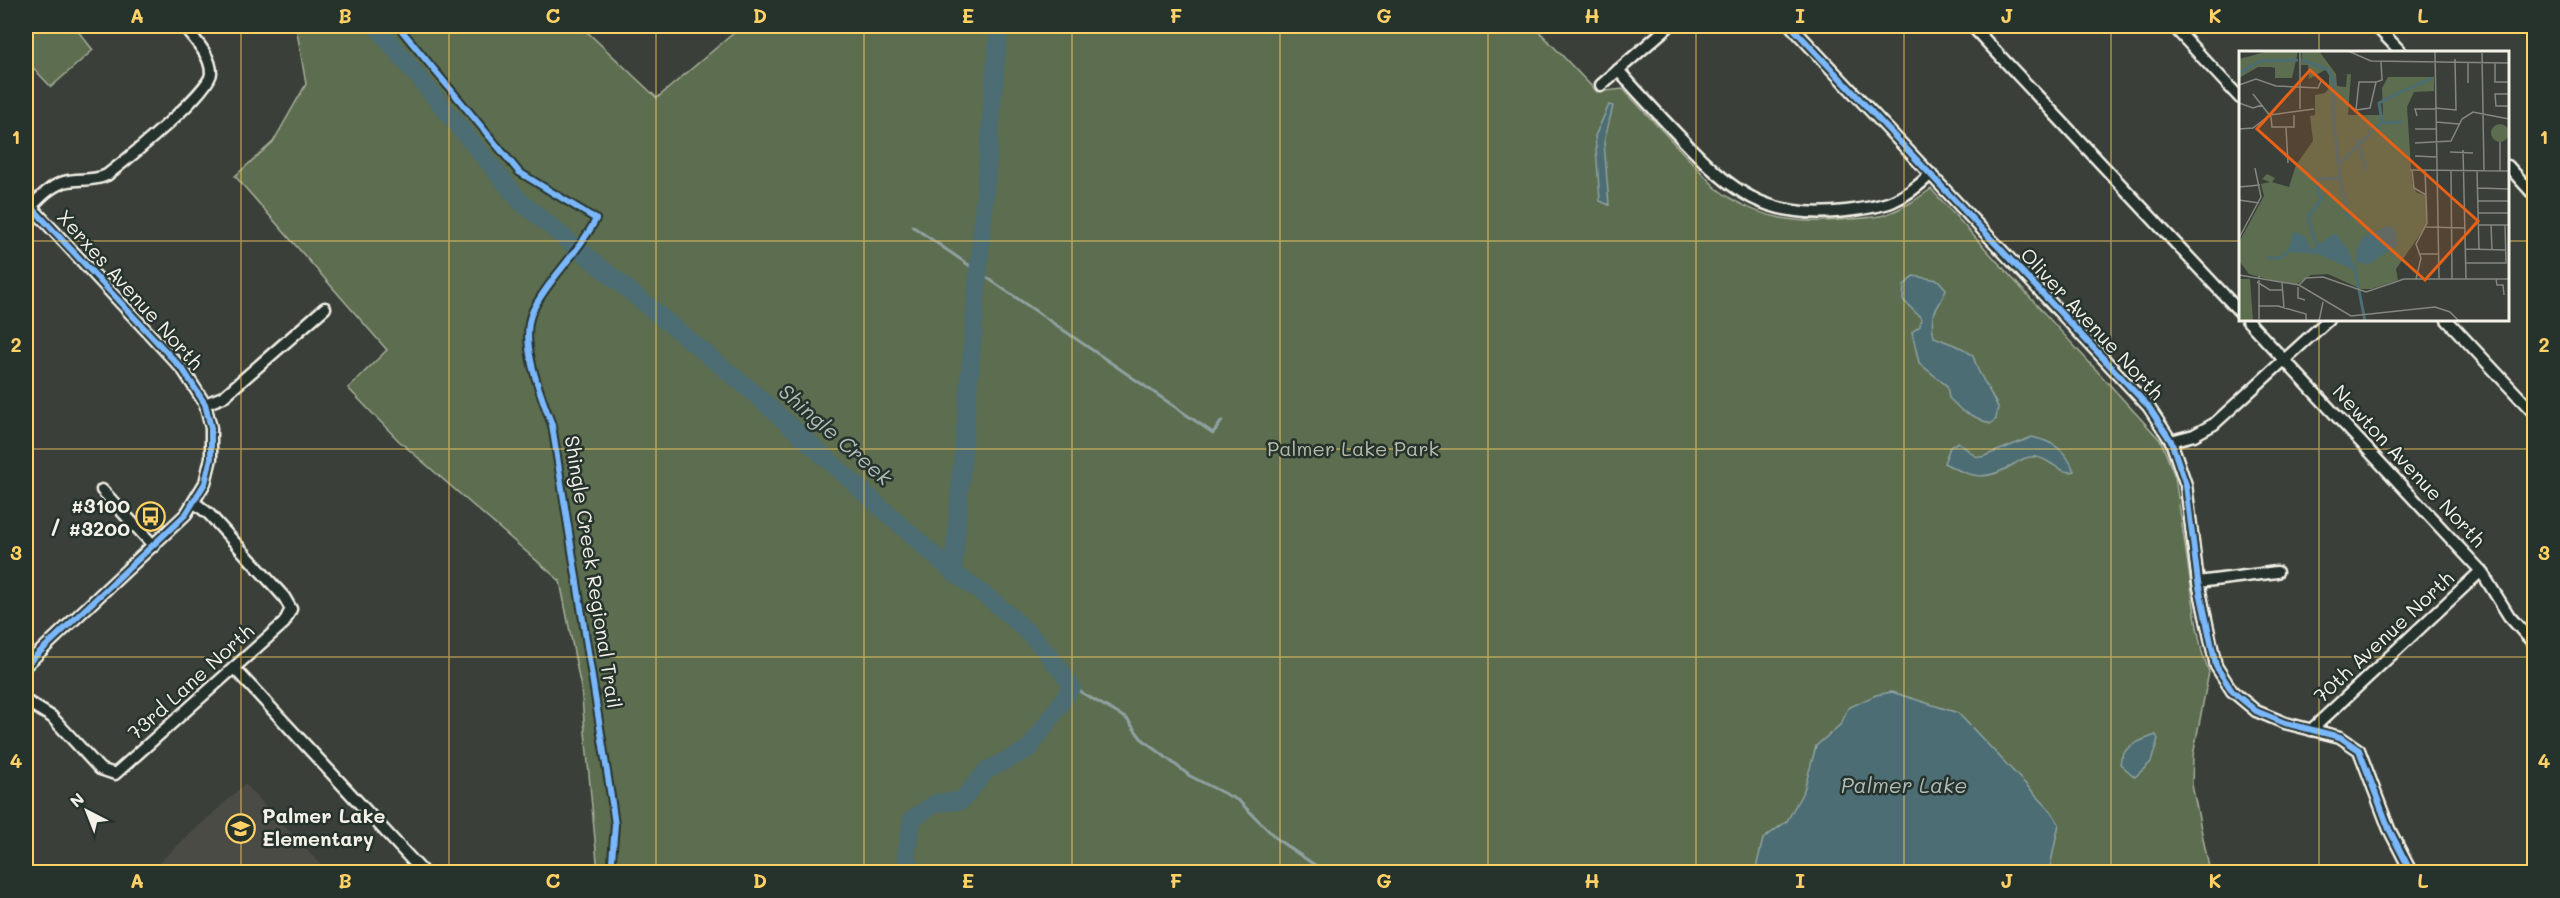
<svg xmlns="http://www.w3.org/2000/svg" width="2560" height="898" font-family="Mali,sans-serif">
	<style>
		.built { fill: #4b4c44 }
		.green { fill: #5d6d4f; stroke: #a8af9c; stroke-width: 1.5 }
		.water { fill: #4c6d73; stroke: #8fa2a2; stroke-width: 1.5 }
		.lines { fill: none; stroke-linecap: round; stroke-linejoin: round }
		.stream { stroke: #8fa2a2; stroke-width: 3 }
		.river { stroke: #4c6d73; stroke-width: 18 }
		.minor-casing { stroke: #f4f1e8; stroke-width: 15 }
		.minor { stroke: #26332d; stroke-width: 10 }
		.cycleway-casing { stroke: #26332d; stroke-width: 10 }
		.cycleway { stroke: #7ab7fb; stroke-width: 6 }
		.grid { fill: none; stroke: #ffd166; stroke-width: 1.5; stroke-opacity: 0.55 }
		.labels { text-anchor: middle; stroke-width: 5; stroke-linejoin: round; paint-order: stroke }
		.street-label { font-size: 20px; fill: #f4f1e8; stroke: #26332d }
		.park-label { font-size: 20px; fill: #b8bcab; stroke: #26332d }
		.poi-label { font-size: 20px; font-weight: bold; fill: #f4f1e8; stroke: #26332d; text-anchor: end }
		.water-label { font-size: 21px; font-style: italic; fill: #b1bcb9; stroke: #26332d }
		.inset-river { fill: none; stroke: #4c6d73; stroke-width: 3 }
		.inset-road { fill: none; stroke: #84877f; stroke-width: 1.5 }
		.view { fill: #e96117; fill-opacity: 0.15; stroke: #e96117; stroke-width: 3 }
		.inset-edge { fill: none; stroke: #f4f1e8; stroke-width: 3 }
		.neatline { fill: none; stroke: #ffd166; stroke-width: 2 }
		.grid-label { font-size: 20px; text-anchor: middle; font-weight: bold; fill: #ffd166 }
	</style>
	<rect width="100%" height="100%" fill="#3a4039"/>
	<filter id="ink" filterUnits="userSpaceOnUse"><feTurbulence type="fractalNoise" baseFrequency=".0167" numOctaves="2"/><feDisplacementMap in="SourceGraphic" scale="12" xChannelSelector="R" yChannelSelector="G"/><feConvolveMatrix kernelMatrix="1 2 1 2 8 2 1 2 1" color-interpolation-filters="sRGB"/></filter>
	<g filter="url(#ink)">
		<path class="built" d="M 245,784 L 327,872 L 149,872 Z"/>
		<g class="green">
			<path d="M 26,26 L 74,26 L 93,50 L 51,87 L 26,60 Z"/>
			<path d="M 296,26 L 581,26 L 657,98 L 742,26 L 1534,26 L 1597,92 L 1623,89 L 1716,188 C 1757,220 1801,225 1851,219 C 1862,218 1876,218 1887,214 C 1904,208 1917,199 1931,189 L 2161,441 L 2175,477 L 2197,627 L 2202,652 L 2209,672 L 2193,756 L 2192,785 L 2210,872 L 598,872 L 581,688 L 560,581 L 399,441 L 348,388 L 387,350 L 235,176 L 273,142 L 306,84 Z"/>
		</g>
		<g class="water">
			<path d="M 1609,105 L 1613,106 L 1604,142 L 1609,205 L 1600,201 L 1595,136 Z"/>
			<path d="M 1913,276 L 1938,280 L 1946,289 C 1940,310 1928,309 1934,337 L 1962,348 L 1973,356 L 1978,370 L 1998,407 L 1996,419 L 1990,424 L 1962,411 L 1949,398 L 1947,386 L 1919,363 L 1912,332 L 1920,326 L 1921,318 L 1903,300 L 1904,286 Z"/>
			<path d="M 2032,437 C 2054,442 2066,450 2074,471 C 2062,476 2049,458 2036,457 C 2027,456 2021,460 2014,464 C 1986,482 1972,478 1944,463 L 1950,447 L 1958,442 L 1975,456 L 1982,457 Z"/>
			<path d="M 1892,692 L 1958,713 L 2051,811 L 2059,824 L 2049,872 L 1755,872 L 1763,839 L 1787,821 L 1804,790 L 1816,746 L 1841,724 L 1848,708 L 1876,695 Z"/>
			<path d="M 2156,735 L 2158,739 L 2151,762 L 2135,777 L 2120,764 C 2122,745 2140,741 2156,735 Z"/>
		</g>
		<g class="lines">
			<g class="stream">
				<path d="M 912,226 L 1213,433 L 1222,421"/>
				<path d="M 1072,687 L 1127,719 L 1141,738 L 1190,776 L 1239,801 L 1278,840 L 1325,872"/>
			</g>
			<g class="river">
				<path d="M 376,26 L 521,202 L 748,388 L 953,572 C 999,604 1042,639 1072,687 L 1029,749 L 987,770 L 961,801 L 936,803 L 912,819 L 906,856 L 913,872"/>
				<path d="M 953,572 L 999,26"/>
			</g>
			<defs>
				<g id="minor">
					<path d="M 1791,26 L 2148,406 L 2171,441 L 2186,485 L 2198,582 L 2216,666 L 2232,691 L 2256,711 L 2285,723 L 2340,737 L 2359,750 L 2389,829 L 2411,872"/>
					<path d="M 1972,26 L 2240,312"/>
					<path d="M 2173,26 L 2240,98"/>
					<path d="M 2376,26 L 2401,52"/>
					<path d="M 1618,70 C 1638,93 1659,115 1680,137 C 1732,192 1766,220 1846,211 C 1886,206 1901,203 1931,174"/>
					<path d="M 1601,85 L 1669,26"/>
					<path d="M 2508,166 L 2534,195"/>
					<path d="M 26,201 L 184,371 L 205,404 L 211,428 L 211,458 L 205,483 L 186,514 L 26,665"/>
					<path d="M 26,212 C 37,201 48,187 64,182 C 79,178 92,182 107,175 C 125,161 211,91 211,73 C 211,55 194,39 184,26"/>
					<path d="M 2247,320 L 2481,571 L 2509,616 L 2534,644"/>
					<path d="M 2447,320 L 2534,413"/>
					<path d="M 205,404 L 223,397 L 325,308"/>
					<path d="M 2171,441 L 2194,435 L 2214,424 L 2328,320"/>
					<path d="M 102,490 L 154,546"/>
					<path d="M 2198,582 L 2277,572"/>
					<path d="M 235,669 L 423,872"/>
					<path d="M 26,701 L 52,717 L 100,769 L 115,774 L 284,623 L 291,609 L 284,597 L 209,514 L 195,503"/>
					<path d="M 2311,730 L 2481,571"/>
				</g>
			</defs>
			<use href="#minor" class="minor-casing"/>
			<use href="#minor" class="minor"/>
			<defs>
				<g id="cycleway">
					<path d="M 398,26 L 519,172 L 596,219 C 579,253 548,279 533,310 C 518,341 541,395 552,425 L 612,803 L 615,825 L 611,872"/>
					<path d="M 1791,26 L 2148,406 L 2171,441 L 2186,485 L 2198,582 L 2216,666 L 2232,691 L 2256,711 L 2285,723 L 2340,737 L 2359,750 L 2389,829 L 2411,872"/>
					<path d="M 26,201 L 184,371 L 205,404 L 211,428 L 211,458 L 205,483 L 186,514 L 26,665"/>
				</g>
			</defs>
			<use href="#cycleway" class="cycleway-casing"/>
			<use href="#cycleway" class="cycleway"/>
		</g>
	</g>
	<path class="grid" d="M 241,26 L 241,872M 449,26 L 449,872M 656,26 L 656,872M 864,26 L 864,872M 1072,26 L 1072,872M 1280,26 L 1280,872M 1488,26 L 1488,872M 1696,26 L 1696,872M 1904,26 L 1904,872M 2111,26 L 2111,872M 2319,26 L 2319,52M 26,241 L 2240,241M 2508,241 L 2534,241M 2319,320 L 2319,872M 26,449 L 2534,449M 26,657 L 2534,657"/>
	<defs>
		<symbol id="bus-ring" viewBox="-11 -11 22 22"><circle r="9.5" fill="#26332d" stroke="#ffd166" stroke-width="1.5"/><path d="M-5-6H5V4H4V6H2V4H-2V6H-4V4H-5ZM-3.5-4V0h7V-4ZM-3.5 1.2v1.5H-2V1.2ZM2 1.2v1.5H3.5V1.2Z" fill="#ffd166"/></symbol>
		<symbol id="school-ring" viewBox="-11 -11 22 22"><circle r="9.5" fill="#26332d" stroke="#ffd166" stroke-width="1.5"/><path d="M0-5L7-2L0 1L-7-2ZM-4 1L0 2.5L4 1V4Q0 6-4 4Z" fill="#ffd166"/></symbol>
	</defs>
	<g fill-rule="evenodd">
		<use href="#bus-ring" x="134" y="500" width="33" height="33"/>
		<use href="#school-ring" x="224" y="812" width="33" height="33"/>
	</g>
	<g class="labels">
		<g class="street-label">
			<text transform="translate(130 290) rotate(48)" y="7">Xerxes Avenue North</text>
			<text transform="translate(2092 324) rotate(47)" y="7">Oliver Avenue North</text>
			<text transform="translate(2409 466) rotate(47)" y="7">Newton Avenue North</text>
			<text transform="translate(593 572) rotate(81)" y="7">Shingle Creek Regional Trail</text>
			<text transform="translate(2384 637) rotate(-43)" y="7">70th Avenue North</text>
			<text transform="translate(191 682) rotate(-42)" y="7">73rd Lane North</text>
		</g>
		<g class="park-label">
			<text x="1353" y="456">Palmer Lake Park</text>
		</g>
		<g class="poi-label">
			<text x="130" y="513">#3100<tspan x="130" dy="23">/ #3200</tspan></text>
			<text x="262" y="823" text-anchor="start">Palmer Lake<tspan x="262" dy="23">Elementary</tspan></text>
		</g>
		<g class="water-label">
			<text transform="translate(835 435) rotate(41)" y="7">Shingle Creek</text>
			<text x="1904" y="793">Palmer Lake</text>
		</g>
	</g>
	<g transform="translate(2239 51)">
		<rect width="270" height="270" fill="#3a4039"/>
		<path d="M 30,0 L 59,0 L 53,27 L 36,27 L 36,17 L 32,16 L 19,16 L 0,27 L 0,8 ZM 63,0 L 80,0 L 97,23 L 98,35 L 107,36 L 108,24 L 104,24 L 112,23 L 109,64 L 144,64 L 143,37 L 149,26 L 195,26 L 195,40 L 175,41 L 168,56 L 173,132 L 177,141 L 187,145 L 187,175 L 157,218 L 159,229 L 132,238 L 122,238 L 89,223 L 72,224 L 58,233 L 39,231 L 10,223 L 0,210 L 0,191 L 25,145 L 22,133 L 31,131 L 23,128 L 28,123 L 36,127 L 33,131 L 50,136 L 57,114 L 74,90 L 71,65 L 76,64 L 76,44 L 86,42 L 90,37 L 90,22 L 86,19 L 70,28 L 69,14 L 62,14 ZM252 82a9 9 0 1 1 18 0a9 9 0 1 1-18 0ZM 0,228 L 11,228 L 14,270 L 0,270 Z" fill="#5d6d4f"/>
		<path d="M 151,174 L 157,181 L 158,194 L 130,213 L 118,211 L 117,220 L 79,203 L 49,201 L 54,180 L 67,186 L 72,199 L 96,182 L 109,198 L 116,218 L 118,198 L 124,186 Z" fill="#4c6d73"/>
		<path class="inset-river" d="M 63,9 L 88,18 L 95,30 L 94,63 L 101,127 L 80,128 L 78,140 L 83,147 L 69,166 L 76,191 L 85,197M 0,22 L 22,10 L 59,9M 167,39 L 193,27M 143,70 L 140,52 L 166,39M 144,72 L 163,71M 118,88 L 127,119M 101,112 L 143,71M 101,127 L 110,169M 28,207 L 41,207 L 49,201M 116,219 L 126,270"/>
		<path class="inset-road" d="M 61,0 L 61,58M 109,0 L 132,10 L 270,12M 196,0 L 200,228M 243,2 L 245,120M 229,12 L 229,32M 256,12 L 256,31 L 270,31M 137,31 L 120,31 L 117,59 L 131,57 L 137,31 L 143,29 L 142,11M 0,34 L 17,28 L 37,35 L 79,37 L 83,28M 14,43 L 32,66 L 33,76 L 55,76 L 55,64M 270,43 L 256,43 L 257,55 L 270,55M 0,52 L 14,57 L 23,54M 196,57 L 217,59 L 216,8M 178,65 L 176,58 L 196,58M 0,70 L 0,110M 197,71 L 220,73M 47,77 L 49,112M 0,78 L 14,77 L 31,64 L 75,58M 176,78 L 197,78M 261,91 L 261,120M 176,92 L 212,90 L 223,68 L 234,61 L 270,68M 224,99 L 227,228M 211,101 L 234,102M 176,105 L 197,106M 171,119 L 270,120M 173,119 L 175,137 L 187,144M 212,119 L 213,228M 238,120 L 240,199M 0,136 L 21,134M 239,137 L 270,138M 0,149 L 20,152M 239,150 L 270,150M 239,162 L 270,162M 239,174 L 270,174M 252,174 L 253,199M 187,176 L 226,177M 0,187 L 22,146 L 16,117M 227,198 L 267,199M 180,203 L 200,203M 226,212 L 267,212 L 266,174M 0,224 L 60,234 L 112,265 L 196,256 L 211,261 L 220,270M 20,225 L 20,268M 177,228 L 182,207 L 177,193 L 188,172 L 186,119M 257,228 L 258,234 L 264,234 L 265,244M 18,231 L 31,239 L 43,239M 43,232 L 45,257M 60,234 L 67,227 L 84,226 L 127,241 L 165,228 L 270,228M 59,236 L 59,247 L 66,249M 19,255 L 39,255 L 67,263 L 67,270M 14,270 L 40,270M 80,270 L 84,251"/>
		<path class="view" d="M 71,19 L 239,170 L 186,229 L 18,78 Z"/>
		<rect width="270" height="270" class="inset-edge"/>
	</g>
	<rect width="2560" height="898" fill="none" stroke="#26332d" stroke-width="66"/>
	<g transform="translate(87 811) rotate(318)" stroke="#26332d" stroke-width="4.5" paint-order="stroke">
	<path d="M0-4.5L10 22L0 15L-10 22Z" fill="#f4f1e8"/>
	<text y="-9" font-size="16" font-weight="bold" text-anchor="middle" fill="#f4f1e8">N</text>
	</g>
	<rect x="33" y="33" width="2494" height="832" class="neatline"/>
	<g class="grid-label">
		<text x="137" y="23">A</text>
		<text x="345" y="23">B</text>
		<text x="553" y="23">C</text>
		<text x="760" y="23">D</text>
		<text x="968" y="23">E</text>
		<text x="1176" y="23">F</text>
		<text x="1384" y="23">G</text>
		<text x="1592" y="23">H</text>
		<text x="1800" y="23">I</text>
		<text x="2007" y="23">J</text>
		<text x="2215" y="23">K</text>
		<text x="2423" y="23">L</text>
		<text x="16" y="144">1</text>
		<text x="2544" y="144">1</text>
		<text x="16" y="352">2</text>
		<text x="2544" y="352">2</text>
		<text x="16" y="560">3</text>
		<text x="2544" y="560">3</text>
		<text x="16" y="768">4</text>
		<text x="2544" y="768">4</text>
		<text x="137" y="888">A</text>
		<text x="345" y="888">B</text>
		<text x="553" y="888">C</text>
		<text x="760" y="888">D</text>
		<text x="968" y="888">E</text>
		<text x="1176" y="888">F</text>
		<text x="1384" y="888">G</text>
		<text x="1592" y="888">H</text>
		<text x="1800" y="888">I</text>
		<text x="2007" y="888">J</text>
		<text x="2215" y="888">K</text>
		<text x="2423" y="888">L</text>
	</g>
</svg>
